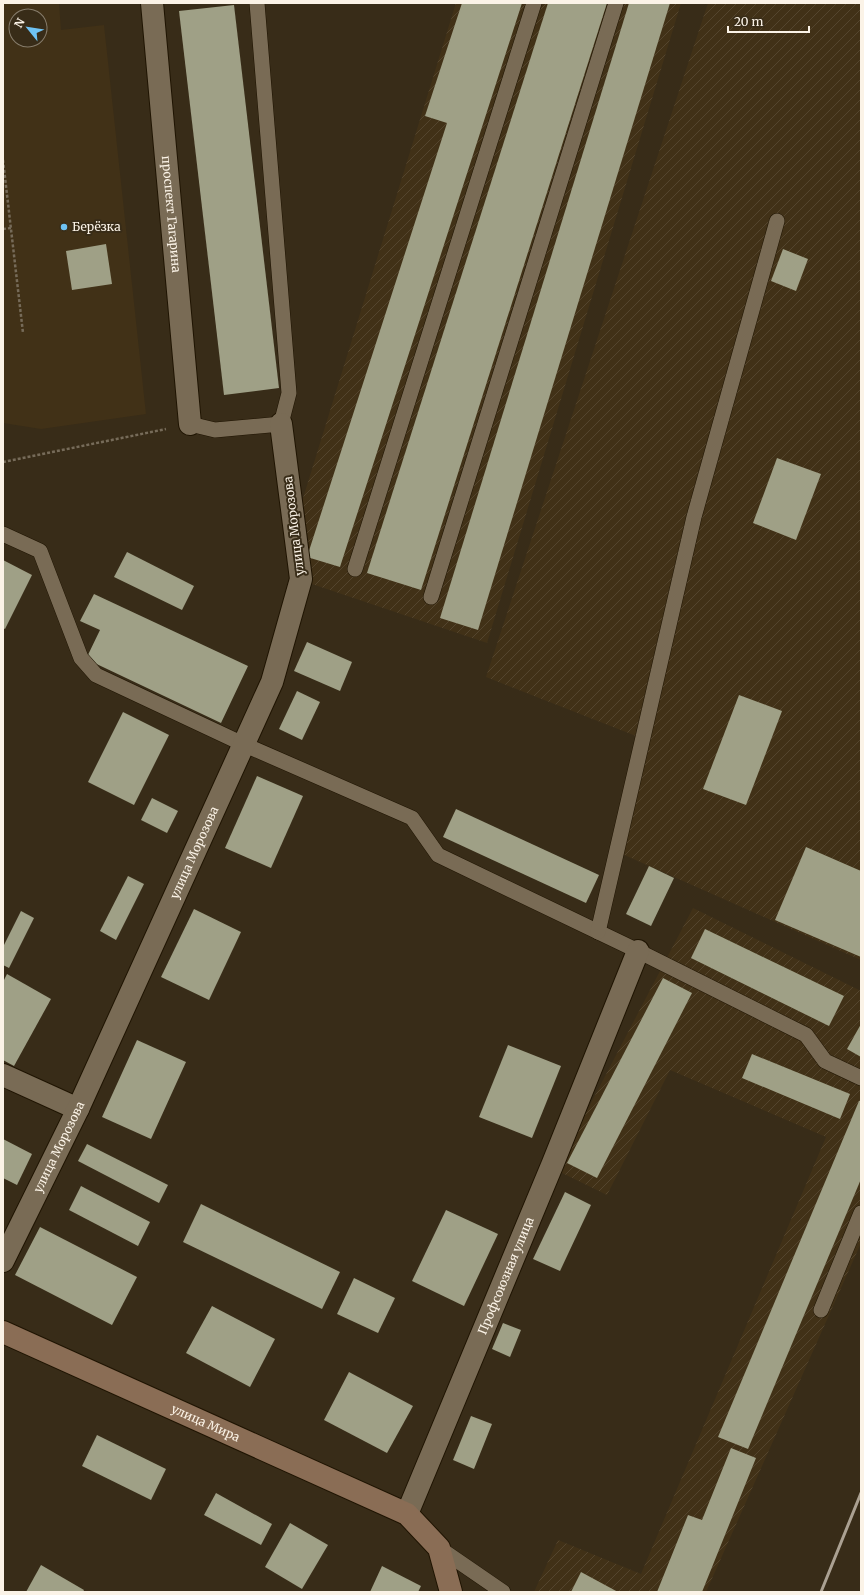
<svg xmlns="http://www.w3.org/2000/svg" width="864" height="1595" font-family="Merriweather,serif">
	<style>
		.built { fill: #413117; fill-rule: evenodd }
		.industrial { fill: url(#industrial-furrows) }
		.building { fill: #9fa086 }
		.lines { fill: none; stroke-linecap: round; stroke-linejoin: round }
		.lane-casing { stroke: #1f1402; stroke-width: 16 }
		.street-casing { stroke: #1f1402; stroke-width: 24 }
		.secondary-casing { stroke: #1f1402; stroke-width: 24 }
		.path { stroke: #766b59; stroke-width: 2.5; stroke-dasharray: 3 2; stroke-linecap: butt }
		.lane { stroke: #796b55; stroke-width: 15 }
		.street { stroke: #796b55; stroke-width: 22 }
		.secondary { stroke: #8a6d55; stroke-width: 22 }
		.rail { stroke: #aba192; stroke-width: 3 }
		.poi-dot { fill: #6ec2f3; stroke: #382c18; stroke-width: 1.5 }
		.labels { text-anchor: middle; stroke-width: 4; stroke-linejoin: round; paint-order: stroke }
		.street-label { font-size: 12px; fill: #fbf3e7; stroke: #382c18 }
		.poi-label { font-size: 12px; fill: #fbf3e7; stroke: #382c18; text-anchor: start }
	</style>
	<defs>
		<pattern id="industrial-furrows" width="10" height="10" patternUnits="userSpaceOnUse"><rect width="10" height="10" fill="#413117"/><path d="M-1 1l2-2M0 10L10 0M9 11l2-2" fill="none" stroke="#54452e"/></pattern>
	</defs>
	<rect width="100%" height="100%" fill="#382c18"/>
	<path class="built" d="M 3,3 L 59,3 L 61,30 L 104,25 L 146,414 L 41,429 L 3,423 ZM 16,16 L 40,16 L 40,40 L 16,40 Z"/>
	<g class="industrial">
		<path d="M 456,3 L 681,3 L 487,643 L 306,582 L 300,508 Z"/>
		<path d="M 708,3 L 861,3 L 861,960 L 611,849 L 636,736 L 486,677 Z"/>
		<path d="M 693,908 L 861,991 L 861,1243 L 706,1592 L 534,1592 L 558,1540 L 641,1574 L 826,1137 L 670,1070 L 607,1195 L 556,1170 Z"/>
	</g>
	<g class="building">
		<path d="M 462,3 L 522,3 L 340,567 L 307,557 L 447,123 L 425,116 Z"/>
		<path d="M 548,3 L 607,3 L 421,590 L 367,573 Z"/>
		<path d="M 629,3 L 670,3 L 478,630 L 440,618 Z"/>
		<path d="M 234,5 L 279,388 L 224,395 L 179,11 Z"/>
		<path d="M 106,244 L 112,284 L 72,290 L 66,251 Z"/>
		<path d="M 783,249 L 808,259 L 796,291 L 771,281 Z"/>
		<path d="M 777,458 L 821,474 L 796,540 L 753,523 Z"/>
		<path d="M 127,552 L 194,586 L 182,610 L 114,577 Z"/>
		<path d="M 3,560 L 32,575 L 5,629 L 3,628 Z"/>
		<path d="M 94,594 L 248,666 L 221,723 L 86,659 L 100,630 L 80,621 Z"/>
		<path d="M 307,642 L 352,662 L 340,691 L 294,671 Z"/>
		<path d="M 297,691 L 320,702 L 302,740 L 279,729 Z"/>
		<path d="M 739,695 L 782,711 L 746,805 L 703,789 Z"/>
		<path d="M 123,712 L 169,735 L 134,805 L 88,782 Z"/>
		<path d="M 257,776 L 303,796 L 271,868 L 225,848 Z"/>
		<path d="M 152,798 L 178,811 L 167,833 L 141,820 Z"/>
		<path d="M 456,809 L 599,875 L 586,903 L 443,837 Z"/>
		<path d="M 806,847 L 861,871 L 861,957 L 775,920 Z"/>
		<path d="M 649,866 L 674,878 L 651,926 L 626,914 Z"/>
		<path d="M 128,876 L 144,884 L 116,940 L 100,931 Z"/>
		<path d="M 194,909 L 241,932 L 209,1000 L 161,977 Z"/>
		<path d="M 21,911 L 34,918 L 9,968 L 3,965 L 3,947 Z"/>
		<path d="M 705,929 L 844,996 L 829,1026 L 691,958 Z"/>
		<path d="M 7,974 L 51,999 L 14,1066 L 3,1060 L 3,982 Z"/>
		<path d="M 663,978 L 692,993 L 597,1178 L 567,1163 Z"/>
		<path d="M 861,1024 L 861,1057 L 847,1049 Z"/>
		<path d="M 137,1040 L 186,1062 L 151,1139 L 102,1117 Z"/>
		<path d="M 508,1045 L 561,1066 L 532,1138 L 479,1117 Z"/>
		<path d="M 752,1054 L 850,1094 L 840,1119 L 742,1078 Z"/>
		<path d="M 859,1101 L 861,1101 L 861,1179 L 748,1449 L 718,1437 Z"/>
		<path d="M 3,1139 L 32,1154 L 17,1185 L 3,1178 Z"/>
		<path d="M 87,1144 L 168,1185 L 159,1203 L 78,1161 Z"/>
		<path d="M 81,1186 L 150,1222 L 138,1246 L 69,1210 Z"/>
		<path d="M 565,1192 L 591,1205 L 560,1271 L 533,1259 Z"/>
		<path d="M 201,1204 L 340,1272 L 322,1309 L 183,1242 Z"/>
		<path d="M 446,1210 L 498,1234 L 464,1306 L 412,1281 Z"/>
		<path d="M 40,1227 L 137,1277 L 112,1325 L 15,1275 Z"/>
		<path d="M 354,1278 L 395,1298 L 378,1333 L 337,1314 Z"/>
		<path d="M 212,1306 L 275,1339 L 250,1387 L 186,1353 Z"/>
		<path d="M 503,1323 L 521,1330 L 510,1357 L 492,1349 Z"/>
		<path d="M 349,1372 L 413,1406 L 387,1453 L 324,1420 Z"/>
		<path d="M 471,1416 L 492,1424 L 474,1469 L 453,1460 Z"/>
		<path d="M 97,1435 L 166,1469 L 151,1500 L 82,1466 Z"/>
		<path d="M 731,1448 L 756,1458 L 702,1592 L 657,1592 L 688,1515 L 702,1520 Z"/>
		<path d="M 216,1493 L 272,1524 L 261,1545 L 204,1515 Z"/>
		<path d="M 290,1523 L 328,1545 L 302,1589 L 265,1567 Z"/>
		<path d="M 41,1565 L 84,1590 L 83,1592 L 26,1592 Z"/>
		<path d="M 382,1566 L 421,1586 L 418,1592 L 370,1592 Z"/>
		<path d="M 581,1572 L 618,1592 L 571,1592 Z"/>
	</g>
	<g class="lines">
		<defs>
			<g id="lane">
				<path d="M 190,424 L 215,430 L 281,424 L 289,393 L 257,3"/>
				<path d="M 3,534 L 40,551 L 81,658 L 96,675 L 243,744 L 412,818 L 438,855 L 638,951 L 806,1035 L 825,1061 L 861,1078"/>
				<path d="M 355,569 L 534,3"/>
				<path d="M 431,597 L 616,3"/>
				<path d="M 598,932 L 694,517 L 777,221"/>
				<path d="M 821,1310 L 861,1213"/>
				<path d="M 439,1548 L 503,1592"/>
			</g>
			<g id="street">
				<path id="s1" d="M 152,3 L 190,424"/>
				<path d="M 3,1075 L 78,1109"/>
				<path id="s2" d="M 3,1261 L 78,1109 L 272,682 L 301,579 L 281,424"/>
				<path id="s3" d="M 407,1514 L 553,1163 L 638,951"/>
			</g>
			<g id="secondary">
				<path id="s4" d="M 3,1332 L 407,1514 L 439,1548 L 451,1592"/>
			</g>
		</defs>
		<use href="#lane" class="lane-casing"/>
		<use href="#street" class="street-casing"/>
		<use href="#secondary" class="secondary-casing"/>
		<g class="path">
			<path d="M 3,160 L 23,333"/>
			<path d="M 3,229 L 11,228"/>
			<path d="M 3,462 L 166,429"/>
		</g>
		<use href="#lane" class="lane"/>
		<use href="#street" class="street"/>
		<use href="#secondary" class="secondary"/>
		<path class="rail" d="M 821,1592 L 861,1493"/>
	</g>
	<circle class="poi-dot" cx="64" cy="227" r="4"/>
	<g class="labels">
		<g class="street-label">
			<text dy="4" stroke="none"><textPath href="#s1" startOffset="212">проспект Гагарина</textPath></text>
			<text transform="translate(294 526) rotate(-97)" y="4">улица Морозова</text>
			<text dy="4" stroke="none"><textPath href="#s2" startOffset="451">улица Морозова</textPath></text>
			<text dy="4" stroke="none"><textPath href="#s2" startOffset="127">улица Морозова</textPath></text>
			<text dy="4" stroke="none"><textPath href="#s3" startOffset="258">Профсоюзная улица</textPath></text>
			<text dy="4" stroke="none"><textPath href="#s4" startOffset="222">улица Мира</textPath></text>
		</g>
		<g class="poi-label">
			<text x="72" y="231">Берёзка</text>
		</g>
	</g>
	<rect width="864" height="1595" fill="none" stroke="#fbf3e7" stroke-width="8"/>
	<g transform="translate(28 28) rotate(300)"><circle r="19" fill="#382c18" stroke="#867c6b"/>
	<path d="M0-3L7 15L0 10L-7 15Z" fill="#6ec2f3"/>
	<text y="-6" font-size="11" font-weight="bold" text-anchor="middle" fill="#fbf3e7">N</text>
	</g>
	<path d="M728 26v6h81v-6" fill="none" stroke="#fbf3e7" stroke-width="2"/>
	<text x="734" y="26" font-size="12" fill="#fbf3e7" stroke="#382c18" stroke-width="3" paint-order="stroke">20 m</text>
</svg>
